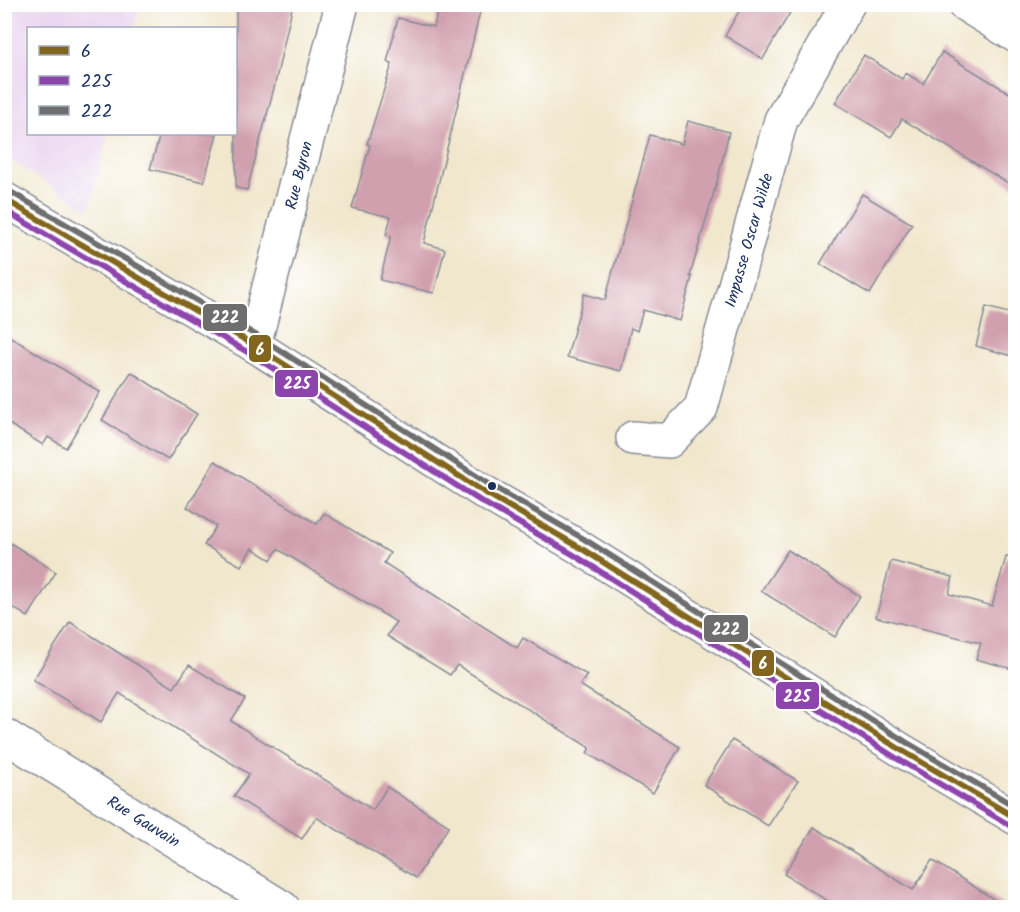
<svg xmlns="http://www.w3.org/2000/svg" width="1020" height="912" font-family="Kalam,sans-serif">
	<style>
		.built { fill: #e8d2ee }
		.building { fill: #d1a0af }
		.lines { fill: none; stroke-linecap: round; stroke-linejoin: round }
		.minor-casing { stroke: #868b96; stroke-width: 36 }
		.major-casing { stroke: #868b96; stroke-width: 36 }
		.minor { stroke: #fff; stroke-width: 33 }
		.major { stroke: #fff; stroke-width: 33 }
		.bus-1-casing { stroke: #fff; stroke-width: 10 }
		.bus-2-casing { stroke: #fff; stroke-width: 10 }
		.bus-3-casing { stroke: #fff; stroke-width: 10 }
		.bus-1 { stroke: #82661e; stroke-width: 6 }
		.bus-2 { stroke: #8e44ad; stroke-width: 6 }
		.bus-3 { stroke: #6e6e6e; stroke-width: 6 }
		.bus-dot { fill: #1b2f5e; stroke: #fff; stroke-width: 2 }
		.labels { text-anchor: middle; stroke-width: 4.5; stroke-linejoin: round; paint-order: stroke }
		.street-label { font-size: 16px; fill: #1b2f5e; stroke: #fff }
		.line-badge { stroke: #fff; stroke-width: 2 }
		.badge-label { font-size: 16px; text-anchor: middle; font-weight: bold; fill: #fff }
	</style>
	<rect width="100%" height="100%" fill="#fff"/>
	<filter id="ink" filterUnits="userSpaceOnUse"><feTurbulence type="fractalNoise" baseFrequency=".0167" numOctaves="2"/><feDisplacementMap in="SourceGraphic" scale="12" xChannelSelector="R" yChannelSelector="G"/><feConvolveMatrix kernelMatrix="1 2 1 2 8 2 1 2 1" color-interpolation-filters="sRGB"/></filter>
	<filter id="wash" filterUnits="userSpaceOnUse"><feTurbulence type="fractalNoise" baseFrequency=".008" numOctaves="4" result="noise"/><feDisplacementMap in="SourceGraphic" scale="24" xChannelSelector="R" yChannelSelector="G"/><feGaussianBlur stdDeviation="1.35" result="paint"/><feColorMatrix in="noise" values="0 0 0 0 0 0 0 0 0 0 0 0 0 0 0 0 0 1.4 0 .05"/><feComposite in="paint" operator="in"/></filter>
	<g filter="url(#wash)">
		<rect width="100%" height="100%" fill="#f1e7cd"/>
		<path class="built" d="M 4,5 L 140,5 L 134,28 L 28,28 L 28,134 L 108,134 L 89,210 L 5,157 Z"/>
		<g id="blocks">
			<g class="building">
				<path d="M 236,4 L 293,4 L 274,88 L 247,190 L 236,188 Z"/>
				<path d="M 439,4 L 482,4 L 424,243 L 445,249 L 434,293 L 380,280 L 391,236 L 386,235 L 391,217 L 352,208 L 370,145 L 367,144 L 392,64 L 387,62 L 398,18 L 434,27 Z"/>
				<path d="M 743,4 L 795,4 L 763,59 L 725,36 Z"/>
				<path d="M 942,52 L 1016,97 L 1016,188 L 902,119 L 891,137 L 835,103 L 864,55 L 902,79 L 906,73 L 923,84 Z"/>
				<path d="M 688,121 L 729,132 L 718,178 L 690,276 L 692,277 L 680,321 L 643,310 L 637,331 L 631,328 L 621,371 L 567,357 L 584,294 L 605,300 L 650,135 L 682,144 Z"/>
				<path d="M 160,134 L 217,134 L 204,182 L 150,169 Z"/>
				<path d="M 862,194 L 912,224 L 870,294 L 820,264 Z"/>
				<path d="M 986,307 L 1016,315 L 1016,357 L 976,346 Z"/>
				<path d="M 4,333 L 100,392 L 66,448 L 48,437 L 43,445 L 4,421 Z"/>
				<path d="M 131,372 L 197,414 L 168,460 L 102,420 Z"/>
				<path d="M 215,461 L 317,524 L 324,513 L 390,553 L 384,563 L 517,648 L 523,638 L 587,675 L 580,685 L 680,747 L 653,793 L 587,753 L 590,748 L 457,665 L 450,675 L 387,636 L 396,622 L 278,549 L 271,560 L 252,548 L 241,566 L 204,545 L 216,526 L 187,507 Z"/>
				<path d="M 4,539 L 56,572 L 28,617 L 4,602 Z"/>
				<path d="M 788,550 L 860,596 L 835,637 L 761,591 Z"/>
				<path d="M 1006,557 L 1016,558 L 1016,670 L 976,659 L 981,643 L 876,617 L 891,561 L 953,577 L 949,594 L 992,606 Z"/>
				<path d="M 70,622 L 174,688 L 189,665 L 245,699 L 231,721 L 373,810 L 387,787 L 449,826 L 416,878 L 316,817 L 302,839 L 234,796 L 249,774 L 119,693 L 101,722 L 33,680 Z"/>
				<path d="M 732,740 L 798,781 L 768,826 L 704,785 Z"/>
				<path d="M 814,827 L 913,890 L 932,860 L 1008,908 L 839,908 L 784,874 Z"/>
			</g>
		</g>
	</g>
	<g filter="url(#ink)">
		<use href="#blocks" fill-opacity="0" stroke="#868b96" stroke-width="1.5"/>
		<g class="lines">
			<defs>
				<g id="minor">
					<path d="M 964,4 L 1016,36"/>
					<path d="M 254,345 L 342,4"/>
					<path d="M 633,438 L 669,441 L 701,408 L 781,120 L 848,4"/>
					<path d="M 4,735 L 283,908"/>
				</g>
				<path id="major" d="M 4,199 L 254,345 L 484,492 L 579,547 L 901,750 L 1016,818"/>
			</defs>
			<use href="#minor" class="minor-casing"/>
			<use href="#major" class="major-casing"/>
			<use href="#minor" class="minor"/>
			<use href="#major" class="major"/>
			<defs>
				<path id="bus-1" d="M 4,199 L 254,345 L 484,492 L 579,547 L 901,750 L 1016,818"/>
				<path id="bus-2" d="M 4,210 L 249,353 L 479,500 L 574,555 L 896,758 L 1011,826"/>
				<path id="bus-3" d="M 9,191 L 259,337 L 489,484 L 584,539 L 906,742 L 1016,807"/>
			</defs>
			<use href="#bus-1" class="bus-1-casing"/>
			<use href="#bus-2" class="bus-2-casing"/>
			<use href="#bus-3" class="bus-3-casing"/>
			<use href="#bus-1" class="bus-1"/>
			<use href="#bus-2" class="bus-2"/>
			<use href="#bus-3" class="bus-3"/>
		</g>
	</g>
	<circle class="bus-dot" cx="492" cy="486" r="5"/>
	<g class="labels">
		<g class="street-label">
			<text transform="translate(298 175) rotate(-76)" y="6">Rue Byron</text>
			<text transform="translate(748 240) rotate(-74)" y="6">Impasse Oscar Wilde</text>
			<text transform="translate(144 821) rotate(32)" y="6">Rue Gauvain</text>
		</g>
	</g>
	<g class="line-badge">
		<rect x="202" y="303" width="46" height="29" rx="6" fill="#6e6e6e"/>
		<rect x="248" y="334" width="24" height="29" rx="6" fill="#82661e"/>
		<rect x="274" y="369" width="45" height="29" rx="6" fill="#8e44ad"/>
		<rect x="703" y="614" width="46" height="29" rx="6" fill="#6e6e6e"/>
		<rect x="751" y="649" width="24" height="28" rx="6" fill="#82661e"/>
		<rect x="775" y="681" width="45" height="29" rx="6" fill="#8e44ad"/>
	</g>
	<g class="badge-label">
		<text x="225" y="323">222</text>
		<text x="260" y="355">6</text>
		<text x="297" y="389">225</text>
		<text x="726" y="635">222</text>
		<text x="763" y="669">6</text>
		<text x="797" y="702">225</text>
	</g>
	<rect width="1020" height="912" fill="none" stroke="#fff" stroke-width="24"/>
	<rect x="27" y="27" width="210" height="108" fill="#ffffff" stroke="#a4acbf" stroke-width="1.5"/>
	<rect x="39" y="46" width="30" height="9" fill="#82661e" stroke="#a4acbf" stroke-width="1.5"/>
	<text x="81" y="57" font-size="18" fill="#1b2f5e">6</text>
	<rect x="39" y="76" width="30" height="9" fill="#8e44ad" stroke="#a4acbf" stroke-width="1.5"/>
	<text x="81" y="87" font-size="18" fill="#1b2f5e">225</text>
	<rect x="39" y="106" width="30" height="9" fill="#6e6e6e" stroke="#a4acbf" stroke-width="1.5"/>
	<text x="81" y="117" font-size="18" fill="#1b2f5e">222</text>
</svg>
